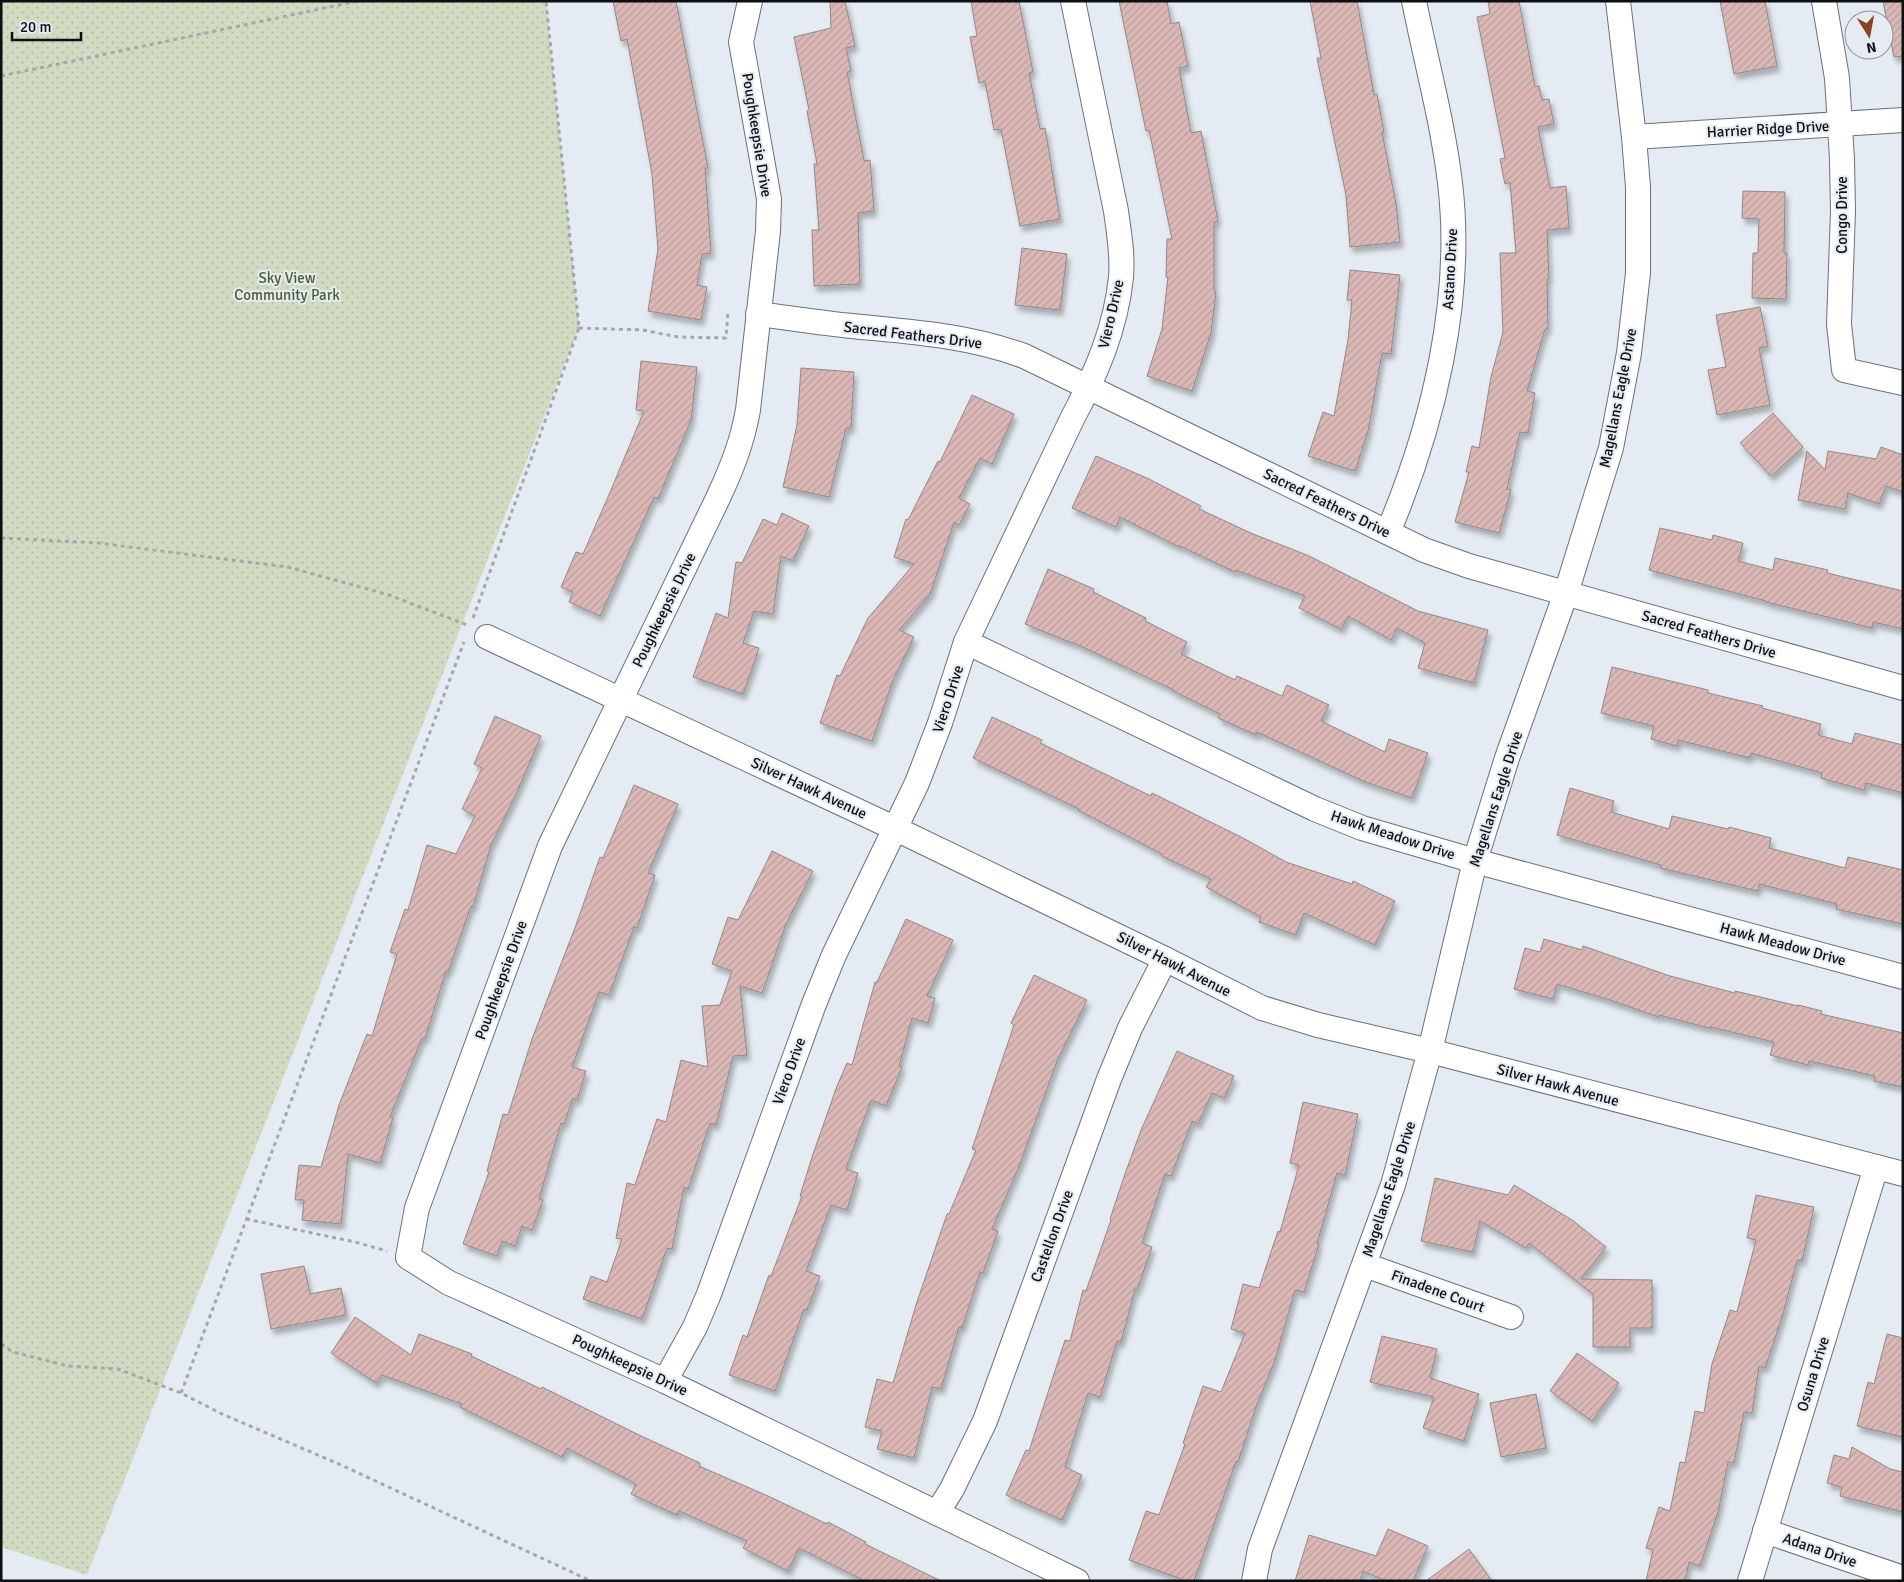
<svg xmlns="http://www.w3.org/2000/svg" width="1904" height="1582" font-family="Signika,sans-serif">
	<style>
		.park { fill: url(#park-dots) }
		.building { fill: url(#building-hatch); stroke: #928887; filter: url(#shadow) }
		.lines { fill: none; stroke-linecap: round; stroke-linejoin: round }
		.minor-casing { stroke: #6b7177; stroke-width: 26 }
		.path { stroke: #a2a8ae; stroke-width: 3; stroke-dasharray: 4 4; stroke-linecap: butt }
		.minor { stroke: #fff; stroke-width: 24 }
		.labels { text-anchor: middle; stroke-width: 4; stroke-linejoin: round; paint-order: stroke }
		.street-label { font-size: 15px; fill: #0d1012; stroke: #e4ebf2 }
		.park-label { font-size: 15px; fill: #4d5d30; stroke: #e4ebf2 }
	</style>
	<defs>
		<pattern id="park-dots" width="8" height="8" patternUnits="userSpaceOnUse" patternTransform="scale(1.25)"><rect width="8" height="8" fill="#d1dbc2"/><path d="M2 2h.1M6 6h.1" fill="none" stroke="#b2bba6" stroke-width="1.8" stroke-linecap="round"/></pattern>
		<pattern id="building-hatch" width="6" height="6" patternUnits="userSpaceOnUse" patternTransform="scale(1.25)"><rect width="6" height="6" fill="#dbb8b6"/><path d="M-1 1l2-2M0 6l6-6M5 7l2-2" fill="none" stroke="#bb9d9b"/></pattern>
		<filter id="shadow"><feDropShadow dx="3" dy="5.5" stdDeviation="2.5" flood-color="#0004"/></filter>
	</defs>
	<rect width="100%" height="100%" fill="#e4ebf2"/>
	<path class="park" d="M 1,1 L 546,1 L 579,328 L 87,1575 L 1,1547 Z"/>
	<g class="building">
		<path d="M 613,1 L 676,1 L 708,168 L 705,168 L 711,253 L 702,254 L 697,285 L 707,287 L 701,320 L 648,311 L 658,249 L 652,174 L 627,39 L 621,41 Z"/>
		<path d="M 830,1 L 845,1 L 855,46 L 846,48 L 851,71 L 847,72 L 864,161 L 870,160 L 874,211 L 858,213 L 860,284 L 814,286 L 812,230 L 819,230 L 814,164 L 817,164 L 807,111 L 809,110 L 794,37 L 831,28 Z"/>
		<path d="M 971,1 L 1019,1 L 1033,72 L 1029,73 L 1040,129 L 1045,128 L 1060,219 L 1020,226 L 1001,129 L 994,130 L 985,81 L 979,83 L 970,37 L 977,36 Z"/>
		<path d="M 1119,1 L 1167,1 L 1171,24 L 1179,22 L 1188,66 L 1179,68 L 1191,133 L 1201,131 L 1218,221 L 1214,222 L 1214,291 L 1216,292 L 1211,333 L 1192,391 L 1147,376 L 1162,329 L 1168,277 L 1166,277 L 1167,239 L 1172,239 L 1149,130 L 1146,131 Z"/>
		<path d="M 1310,1 L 1357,1 L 1374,95 L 1377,94 L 1384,132 L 1382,132 L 1396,204 L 1400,242 L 1350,247 L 1346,195 L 1317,58 L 1321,58 Z"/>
		<path d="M 1488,1 L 1519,1 L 1535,87 L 1539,86 L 1542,100 L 1549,99 L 1554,124 L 1538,127 L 1550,188 L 1566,186 L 1569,228 L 1547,230 L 1549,279 L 1547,279 L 1548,329 L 1545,329 L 1527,391 L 1535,393 L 1528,433 L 1520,432 L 1507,489 L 1511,490 L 1499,533 L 1455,522 L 1469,472 L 1466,472 L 1472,446 L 1479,448 L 1491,377 L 1503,332 L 1500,253 L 1516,253 L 1510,182 L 1505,184 L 1500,159 L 1505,158 L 1477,17 L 1490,14 Z"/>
		<path d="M 1720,1 L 1765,1 L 1777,66 L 1734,74 Z"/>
		<path d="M 1883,1 L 1903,1 L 1903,56 L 1894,57 Z"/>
		<path d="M 1743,191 L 1785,192 L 1784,253 L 1787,253 L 1786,299 L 1752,298 L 1753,253 L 1758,253 L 1759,219 L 1742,218 Z"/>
		<path d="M 1022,248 L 1067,254 L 1060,310 L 1015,305 Z"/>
		<path d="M 1350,270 L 1400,275 L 1391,354 L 1382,353 L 1368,431 L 1355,471 L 1308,456 L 1323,412 L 1334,416 L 1348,340 L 1352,300 L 1347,300 Z"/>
		<path d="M 1760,307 L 1768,346 L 1759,348 L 1770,405 L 1717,415 L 1708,370 L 1726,367 L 1716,315 Z"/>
		<path d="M 641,361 L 697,367 L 691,420 L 658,499 L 654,497 L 600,616 L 569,602 L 573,592 L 561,587 L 576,552 L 583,554 L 608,497 L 644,411 L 636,410 Z"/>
		<path d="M 801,368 L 854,372 L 851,428 L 846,428 L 829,497 L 783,487 L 797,425 Z"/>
		<path d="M 972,395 L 1014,414 L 992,464 L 980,458 L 959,498 L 970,504 L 959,525 L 954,522 L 930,594 L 899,630 L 914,637 L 893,680 L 872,741 L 820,723 L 837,675 L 840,676 L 868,618 L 914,564 L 894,557 L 906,519 L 908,520 L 938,461 L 940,462 Z"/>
		<path d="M 1773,413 L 1803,447 L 1771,476 L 1740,443 Z"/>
		<path d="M 1881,447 L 1903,455 L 1903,492 L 1886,486 L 1879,504 L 1848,493 L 1845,509 L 1798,500 L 1807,451 L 1825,470 L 1828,451 L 1876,459 Z"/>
		<path d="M 1096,456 L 1149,479 L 1201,506 L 1199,509 L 1253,534 L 1307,555 L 1418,611 L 1488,630 L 1474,683 L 1418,668 L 1425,643 L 1397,628 L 1391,640 L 1348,616 L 1341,629 L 1299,608 L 1305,596 L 1236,570 L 1235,572 L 1180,546 L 1179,547 L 1120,517 L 1116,527 L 1072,508 Z"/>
		<path d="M 782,513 L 809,526 L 793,561 L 781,556 L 773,614 L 754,611 L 743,643 L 759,648 L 743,694 L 693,677 L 716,613 L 728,618 L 736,562 L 742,563 L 763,519 L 777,525 Z"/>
		<path d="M 1660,528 L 1712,540 L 1713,535 L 1743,543 L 1738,561 L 1773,570 L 1775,558 L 1828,570 L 1827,573 L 1903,591 L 1903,629 L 1873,622 L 1872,628 L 1766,602 L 1766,601 L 1649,570 Z"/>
		<path d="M 1048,569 L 1094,589 L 1093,592 L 1146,618 L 1145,621 L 1187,642 L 1181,654 L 1235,680 L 1237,676 L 1282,696 L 1287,685 L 1329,705 L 1321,721 L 1385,752 L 1389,739 L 1428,753 L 1412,798 L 1363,781 L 1257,732 L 1256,735 L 1218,718 L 1220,714 L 1173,691 L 1174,690 L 1072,642 L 1072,643 L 1025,624 Z"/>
		<path d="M 1612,667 L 1708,690 L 1708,693 L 1763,706 L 1762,708 L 1821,724 L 1818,735 L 1852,744 L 1855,733 L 1903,745 L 1903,793 L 1866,783 L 1864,790 L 1821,778 L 1822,773 L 1751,753 L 1750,758 L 1678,740 L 1677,746 L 1651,739 L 1654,726 L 1601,713 Z"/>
		<path d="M 495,716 L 541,736 L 517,792 L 491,845 L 473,907 L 471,906 L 448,972 L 446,971 L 425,1038 L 422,1038 L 390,1117 L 393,1118 L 380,1163 L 348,1154 L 341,1224 L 302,1220 L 304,1200 L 295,1200 L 299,1165 L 321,1167 L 339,1105 L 367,1034 L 372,1036 L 397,954 L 390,952 L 405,909 L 408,910 L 427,845 L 456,854 L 475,816 L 462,809 L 482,768 L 474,764 Z"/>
		<path d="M 992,717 L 1042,740 L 1040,743 L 1151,796 L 1152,793 L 1243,838 L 1286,862 L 1352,884 L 1353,881 L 1395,901 L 1375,945 L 1304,913 L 1296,935 L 1259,922 L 1261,917 L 1206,887 L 1211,879 L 1162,856 L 1162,854 L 1078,810 L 1079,809 L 973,758 Z"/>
		<path d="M 634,785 L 678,804 L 648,873 L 655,875 L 637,928 L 634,927 L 609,995 L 599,992 L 572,1067 L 586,1071 L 577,1100 L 573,1098 L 564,1124 L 561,1123 L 539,1199 L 543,1200 L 532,1230 L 522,1226 L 515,1246 L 502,1241 L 497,1256 L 463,1244 L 489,1172 L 487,1171 L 503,1114 L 508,1115 L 532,1039 L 576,925 L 600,857 L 603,858 Z"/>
		<path d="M 1570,788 L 1614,801 L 1611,812 L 1669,829 L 1672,816 L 1728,829 L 1729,827 L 1771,838 L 1769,848 L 1845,868 L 1848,857 L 1903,870 L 1903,924 L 1836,909 L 1837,904 L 1759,884 L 1758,891 L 1660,868 L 1661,865 L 1557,835 Z"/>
		<path d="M 772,851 L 813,871 L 786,924 L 762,993 L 740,986 L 747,1055 L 733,1056 L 716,1125 L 710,1123 L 688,1189 L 684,1187 L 672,1249 L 667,1248 L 642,1319 L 583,1299 L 591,1276 L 607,1282 L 622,1239 L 616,1238 L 627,1183 L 635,1185 L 657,1119 L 666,1122 L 681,1060 L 708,1067 L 702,1006 L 720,1005 L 732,971 L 712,964 L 728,917 L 738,920 Z"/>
		<path d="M 906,919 L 953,940 L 927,996 L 935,998 L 928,1023 L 912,1018 L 899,1066 L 902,1067 L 886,1106 L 871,1100 L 846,1169 L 858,1173 L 847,1210 L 831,1205 L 806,1271 L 820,1276 L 807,1310 L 804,1309 L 775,1391 L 729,1375 L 743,1335 L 747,1337 L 769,1275 L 771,1276 L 802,1196 L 800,1196 L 812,1157 L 837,1086 L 847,1063 L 852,1065 L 875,982 L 877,982 Z"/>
		<path d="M 1544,939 L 1582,950 L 1583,946 L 1670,976 L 1735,993 L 1735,991 L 1798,1006 L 1798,1005 L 1822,1011 L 1821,1014 L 1903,1033 L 1903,1087 L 1874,1081 L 1875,1076 L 1809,1061 L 1808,1065 L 1770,1055 L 1774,1042 L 1710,1027 L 1709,1028 L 1659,1015 L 1659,1017 L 1610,1000 L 1557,984 L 1553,999 L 1514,989 L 1525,948 L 1540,952 Z"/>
		<path d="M 1034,975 L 1087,1000 L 1057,1061 L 1020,1164 L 992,1229 L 998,1231 L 983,1273 L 980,1272 L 962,1328 L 959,1327 L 941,1389 L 932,1387 L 914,1458 L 877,1449 L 882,1431 L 865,1427 L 877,1379 L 893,1383 L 916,1305 L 947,1214 L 949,1214 L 976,1150 L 972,1149 L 1014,1025 L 1011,1023 Z"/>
		<path d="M 1177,1051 L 1234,1076 L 1224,1098 L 1212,1093 L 1198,1124 L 1192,1121 L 1171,1176 L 1165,1174 L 1142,1243 L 1152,1247 L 1137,1290 L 1135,1289 L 1121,1342 L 1117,1341 L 1100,1397 L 1088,1393 L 1065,1467 L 1082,1475 L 1062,1520 L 1006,1495 L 1026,1450 L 1029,1451 L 1065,1340 L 1070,1341 L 1083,1290 L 1086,1291 L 1111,1220 L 1110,1219 L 1125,1174 L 1141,1130 Z"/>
		<path d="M 1303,1102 L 1358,1114 L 1345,1175 L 1337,1173 L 1317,1244 L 1319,1244 L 1304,1292 L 1295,1290 L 1275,1360 L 1257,1404 L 1238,1462 L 1236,1461 L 1194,1581 L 1187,1581 L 1129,1560 L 1146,1511 L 1159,1515 L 1185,1444 L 1183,1443 L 1203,1386 L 1221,1392 L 1245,1333 L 1231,1329 L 1243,1284 L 1259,1288 L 1278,1231 L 1280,1232 L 1299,1165 L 1290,1163 Z"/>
		<path d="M 1435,1178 L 1508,1195 L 1514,1185 L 1572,1220 L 1606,1247 L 1581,1279 L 1652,1280 L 1652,1328 L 1630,1328 L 1630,1347 L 1593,1347 L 1593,1294 L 1529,1243 L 1526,1248 L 1480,1221 L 1473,1252 L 1421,1241 Z"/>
		<path d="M 1756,1195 L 1814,1207 L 1802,1261 L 1797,1260 L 1783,1314 L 1765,1368 L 1759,1366 L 1752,1413 L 1744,1412 L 1734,1463 L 1728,1462 L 1718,1512 L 1700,1566 L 1689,1562 L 1685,1581 L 1646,1581 L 1653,1550 L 1646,1548 L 1659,1507 L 1670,1511 L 1680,1462 L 1685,1463 L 1695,1411 L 1704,1413 L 1712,1364 L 1730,1310 L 1737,1312 L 1756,1240 L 1747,1238 Z"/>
		<path d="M 304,1266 L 310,1294 L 341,1288 L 346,1315 L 271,1329 L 261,1274 Z"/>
		<path d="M 355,1317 L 411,1355 L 419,1334 L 472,1354 L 471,1356 L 541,1389 L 542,1387 L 641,1436 L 700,1463 L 699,1466 L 768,1496 L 827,1524 L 828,1522 L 866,1542 L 865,1544 L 941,1581 L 865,1581 L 799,1548 L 788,1571 L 743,1548 L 747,1541 L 679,1511 L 677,1515 L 631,1494 L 636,1484 L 567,1448 L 562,1457 L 460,1407 L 462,1404 L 382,1375 L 376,1383 L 331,1353 Z"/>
		<path d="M 1887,1334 L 1903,1338 L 1903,1437 L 1857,1426 L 1868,1382 L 1874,1384 Z"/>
		<path d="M 1382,1336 L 1437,1349 L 1430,1378 L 1479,1394 L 1464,1441 L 1423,1428 L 1434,1397 L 1370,1382 Z"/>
		<path d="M 1577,1353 L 1619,1383 L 1592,1421 L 1550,1391 Z"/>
		<path d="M 1536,1394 L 1546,1448 L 1501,1457 L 1490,1403 Z"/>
		<path d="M 1852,1447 L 1890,1469 L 1903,1472 L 1903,1512 L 1840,1496 L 1842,1487 L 1827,1483 L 1834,1455 L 1849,1459 Z"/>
		<path d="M 1388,1529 L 1428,1546 L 1413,1581 L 1386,1581 L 1363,1571 L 1360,1581 L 1295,1581 L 1309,1535 L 1376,1556 Z"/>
		<path d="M 1469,1549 L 1492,1581 L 1426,1581 Z"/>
	</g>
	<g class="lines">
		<defs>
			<g id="minor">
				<path d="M 750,1 L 741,42 L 769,199 L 768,231 L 748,410 C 742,443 732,468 718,498 L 550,846 L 417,1208 L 408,1257 L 449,1283 L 665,1381 L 1077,1581"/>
				<path d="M 1824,1 L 1837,78 L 1842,159 L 1843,211 L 1839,324 L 1844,370 L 1903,383"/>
				<path d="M 1634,137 L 1903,120"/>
				<path d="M 758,314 C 790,318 821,323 852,326 C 912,332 967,335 1024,356 L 1424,550 L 1469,566 L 1903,688"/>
				<path d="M 1388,532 C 1433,426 1464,299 1450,183 C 1443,123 1426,61 1414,1"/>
				<path d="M 487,637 L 894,828 L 1165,959 L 1262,1008 L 1318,1025 L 1430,1051 L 1903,1174"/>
				<path d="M 966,642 L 1315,809 L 1362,828 L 1475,861 L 1903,977"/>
				<path d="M 1365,1265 L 1511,1317"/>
				<path d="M 665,1381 L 695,1327 L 709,1294 L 814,1004 L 834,955 L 917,783 L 940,723 L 966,642 L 1072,419 C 1096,374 1116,328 1121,277 C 1123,255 1119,233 1116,211 L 1073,1"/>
				<path d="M 937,1513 L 952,1489 L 985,1421 L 1109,1079 L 1130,1028 L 1165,959"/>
				<path d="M 1765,1531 L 1903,1578"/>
				<path d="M 1254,1581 L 1260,1549 L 1393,1185 L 1430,1051 L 1475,861 L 1507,758 L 1566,593 L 1611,448 L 1629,353 L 1638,273 L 1638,187 L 1634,137 L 1618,1"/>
				<path d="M 1750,1581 L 1876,1167"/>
			</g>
		</defs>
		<use href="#minor" class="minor-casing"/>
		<g class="path">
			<path d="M 1,76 L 358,1"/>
			<path d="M 579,328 L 643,330 L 678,337 L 726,338 L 728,311"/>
			<path d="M 1,538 L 98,543 L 288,567 L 389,595 L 467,625"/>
			<path d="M 473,618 L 579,328 L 546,1"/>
			<path d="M 246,1219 L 355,1242 L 387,1251"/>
			<path d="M 1,1344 L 13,1352 L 68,1366 L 118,1369 L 181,1393 L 222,1414 L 339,1464 L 591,1581"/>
			<path d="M 181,1393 L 464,642"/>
		</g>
		<use href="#minor" class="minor"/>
	</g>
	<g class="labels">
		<g class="street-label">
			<text transform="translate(1768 129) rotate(-3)" y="5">Harrier Ridge Drive</text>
			<text transform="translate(757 135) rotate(81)" y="5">Poughkeepsie Drive</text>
			<text transform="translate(1842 215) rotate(-90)" y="5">Congo Drive</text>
			<text transform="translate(1450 269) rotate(-87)" y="5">Astano Drive</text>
			<text transform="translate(1111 314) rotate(-77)" y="5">Viero Drive</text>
			<text transform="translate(913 335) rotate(7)" y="5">Sacred Feathers Drive</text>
			<text transform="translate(1618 398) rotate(-79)" y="5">Magellans Eagle Drive</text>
			<text transform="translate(1327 503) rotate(26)" y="5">Sacred Feathers Drive</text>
			<text transform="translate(664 610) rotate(-64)" y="5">Poughkeepsie Drive</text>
			<text transform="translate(1709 634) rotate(16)" y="5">Sacred Feathers Drive</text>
			<text transform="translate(948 699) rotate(-72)" y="5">Viero Drive</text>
			<text transform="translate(809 788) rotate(25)" y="5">Silver Hawk Avenue</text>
			<text transform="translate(1496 799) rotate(-72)" y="5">Magellans Eagle Drive</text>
			<text transform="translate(1393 835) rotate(18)" y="5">Hawk Meadow Drive</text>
			<text transform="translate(1783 944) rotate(15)" y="5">Hawk Meadow Drive</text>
			<text transform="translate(1174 964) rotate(27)" y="5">Silver Hawk Avenue</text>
			<text transform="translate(501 980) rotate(-70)" y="5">Poughkeepsie Drive</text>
			<text transform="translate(789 1071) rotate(-70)" y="5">Viero Drive</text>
			<text transform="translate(1558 1085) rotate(15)" y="5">Silver Hawk Avenue</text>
			<text transform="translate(1389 1189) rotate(-72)" y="5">Magellans Eagle Drive</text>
			<text transform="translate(1052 1236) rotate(-70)" y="5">Castellon Drive</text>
			<text transform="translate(1438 1291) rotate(20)" y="5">Finadene Court</text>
			<text transform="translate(630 1365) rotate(25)" y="5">Poughkeepsie Drive</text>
			<text transform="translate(1813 1374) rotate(-73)" y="5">Osuna Drive</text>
			<text transform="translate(1820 1550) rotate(19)" y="5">Adana Drive</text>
		</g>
		<g class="park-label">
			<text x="287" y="283">Sky View<tspan x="287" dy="17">Community Park</tspan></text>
		</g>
	</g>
	<rect width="1904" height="1582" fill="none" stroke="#0d1012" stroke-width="5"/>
	<g transform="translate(1869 35) rotate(169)"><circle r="24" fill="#e4ebf2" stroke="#8e9398"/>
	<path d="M0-4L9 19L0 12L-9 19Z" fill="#8a4320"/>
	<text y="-8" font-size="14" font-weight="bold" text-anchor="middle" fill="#0d1012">N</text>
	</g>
	<path d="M12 32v8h69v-8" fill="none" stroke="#0d1012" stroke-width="2.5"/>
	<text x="20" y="32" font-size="15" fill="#0d1012" stroke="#e4ebf2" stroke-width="4" paint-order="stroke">20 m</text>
</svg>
